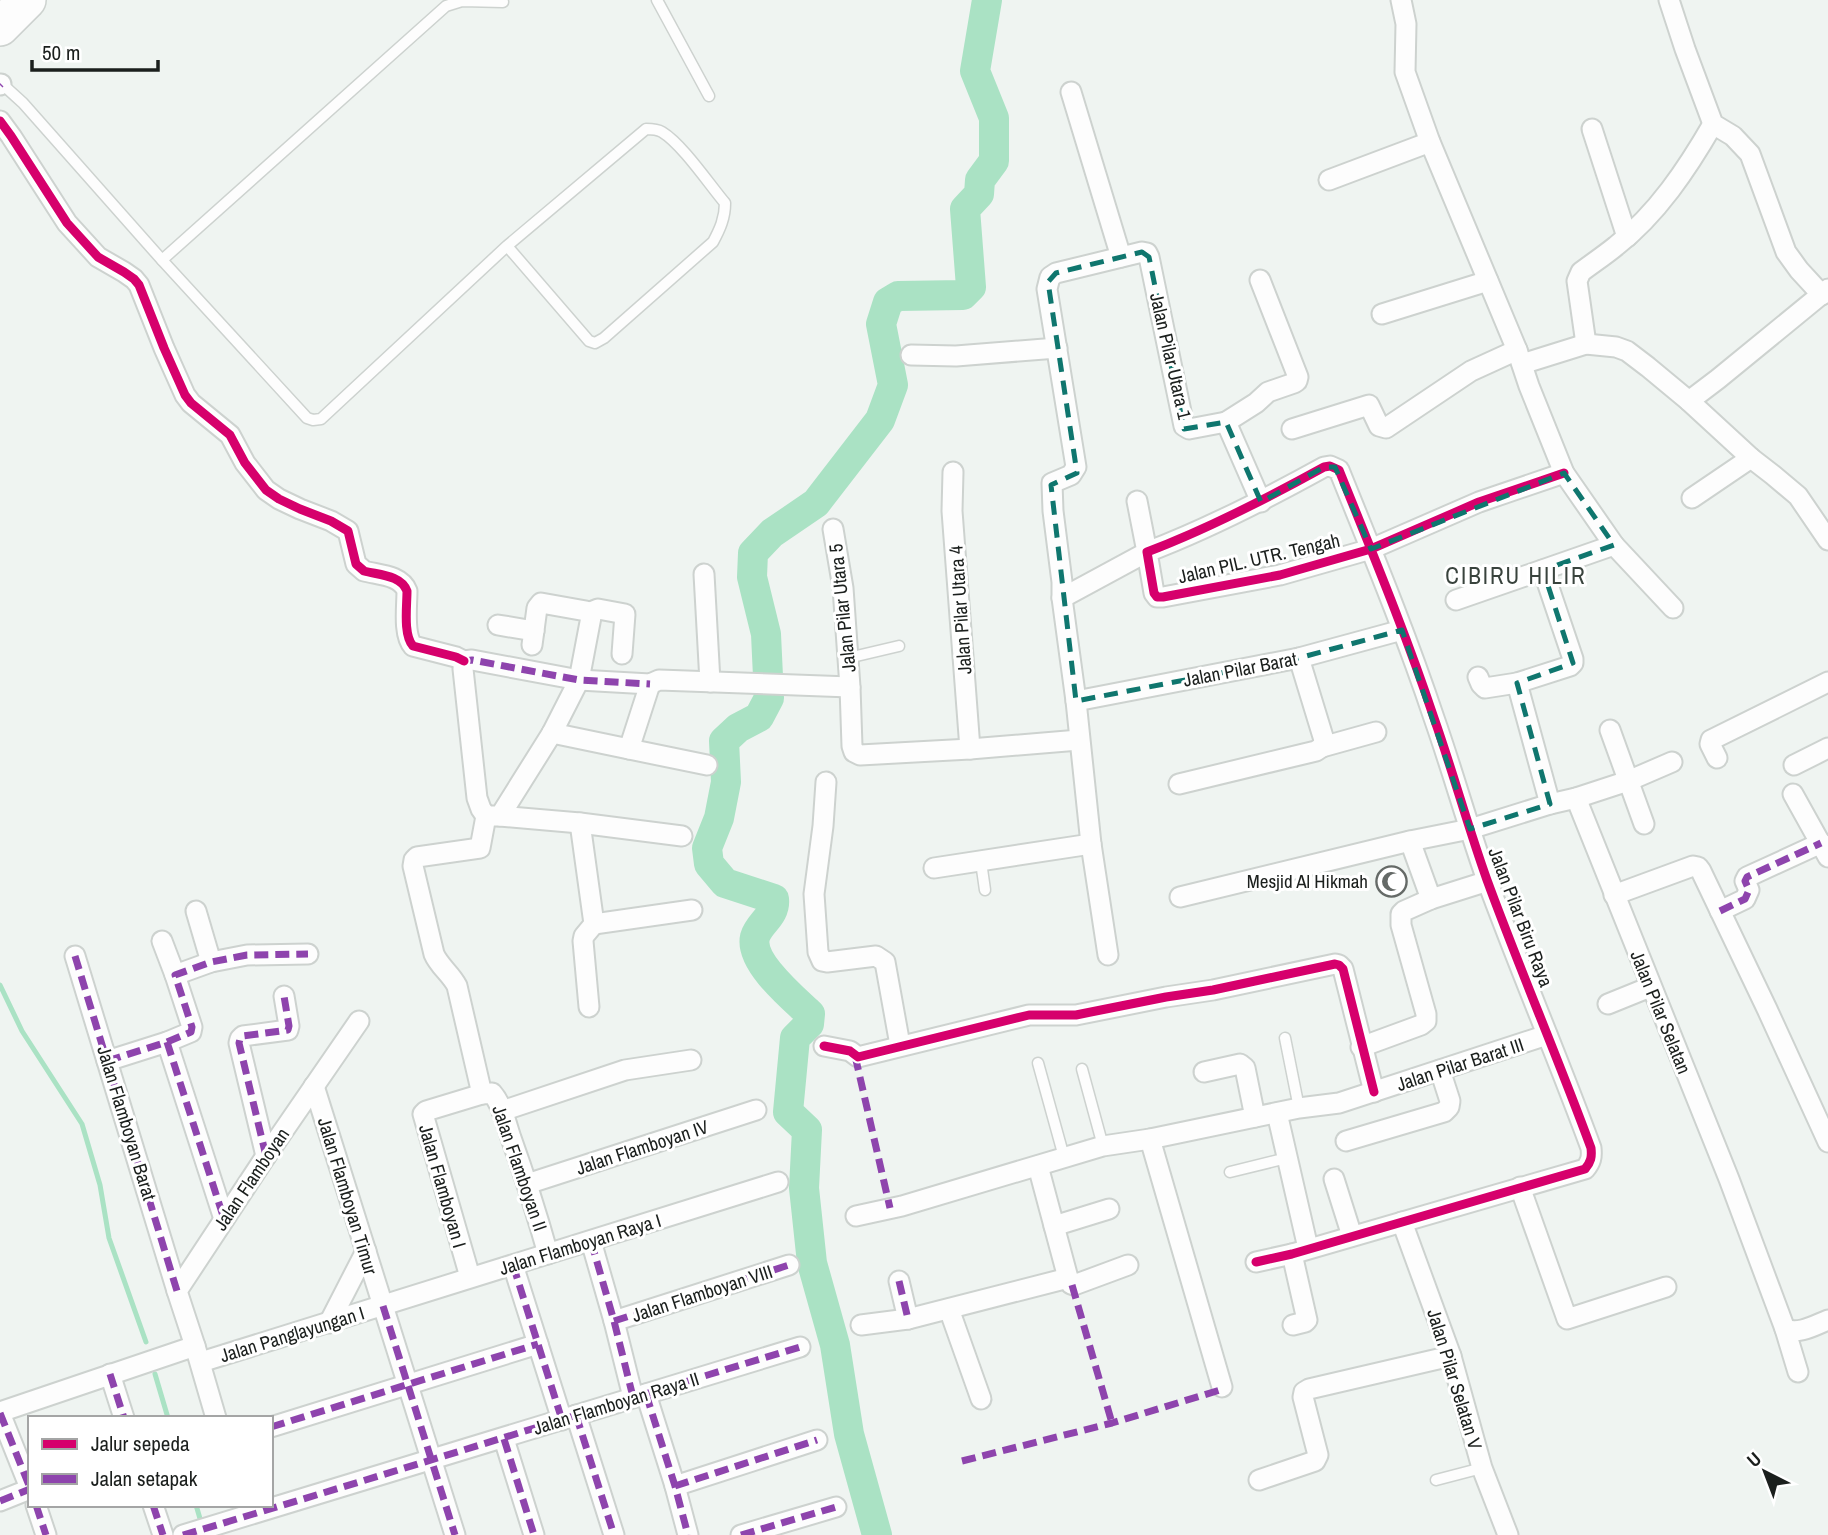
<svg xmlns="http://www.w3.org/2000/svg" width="1828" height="1535" font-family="'Archivo Narrow',sans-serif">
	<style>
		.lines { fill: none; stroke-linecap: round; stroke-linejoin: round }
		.stream { stroke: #aae2c4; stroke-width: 5 }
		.river { stroke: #aae2c4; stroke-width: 30 }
		.lane-casing { stroke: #cdd2cf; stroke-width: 13 }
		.street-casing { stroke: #cdd2cf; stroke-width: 23 }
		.highway-casing { stroke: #cdd2cf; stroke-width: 40 }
		.lane { stroke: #fdfdfd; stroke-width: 10 }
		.street { stroke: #fdfdfd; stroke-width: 19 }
		.highway { stroke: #fdfdfd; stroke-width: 37 }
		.quiet { stroke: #8e44ad; stroke-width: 7; stroke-dasharray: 14 7; stroke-linecap: butt }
		.cycleway-casing { stroke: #fff; stroke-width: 13 }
		.cycleway { stroke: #d6006c; stroke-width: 9 }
		.marked { fill: none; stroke: #0f766e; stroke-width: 5; stroke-dasharray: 14 9; stroke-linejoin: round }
		.labels { text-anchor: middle; stroke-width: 6; stroke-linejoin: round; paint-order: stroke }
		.street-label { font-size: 19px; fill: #1b1f1d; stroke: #fff }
		.poi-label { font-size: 19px; fill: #1b1f1d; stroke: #fff; text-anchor: end }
		.quarter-label { font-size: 23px; letter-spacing: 2px; fill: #39433d; stroke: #fff }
	</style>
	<rect width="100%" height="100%" fill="#eff4f1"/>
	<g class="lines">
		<g class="stream">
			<path d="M 0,985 L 22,1031 L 82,1124 L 100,1185 L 109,1238 L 146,1342"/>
			<path d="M 155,1374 L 168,1418"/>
			<path d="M 196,1505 L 201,1522"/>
		</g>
		<path class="river" d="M 877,1535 L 849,1434 L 835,1345 L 812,1263 L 804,1188 L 807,1130 L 788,1112 L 795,1038 L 809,1024 L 810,1014 C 794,999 749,962 755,937 C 759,923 776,916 774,899 L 725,883 L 709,864 L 707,848 L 719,818 L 726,782 L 724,741 L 738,728 L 759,717 L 769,698 L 766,634 L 752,577 L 753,553 L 772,533 L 816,503 L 880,420 L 893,385 L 881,324 L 888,302 L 898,296 L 963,295 L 971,287 L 965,209 L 979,194 L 980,180 L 994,161 L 994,118 L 975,71 L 987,0"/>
		<defs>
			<g id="lane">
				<path d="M 657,0 L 709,96"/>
				<path d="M 1,83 L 23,103 L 162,260 L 307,418 L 313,420 L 321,419 L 507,246 L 646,129 C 652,129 657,129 662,132 C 682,144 709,184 725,203 C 725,218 720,229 713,242 L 604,338 L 595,343 L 589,341 L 507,246"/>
				<path d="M 162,260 L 446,6 L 462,1 L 503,2"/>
				<path d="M 848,658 L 899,646"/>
				<path d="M 981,862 L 985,890"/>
				<path d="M 1285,1038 L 1299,1108"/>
				<path d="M 1038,1063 L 1064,1157"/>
				<path d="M 1082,1069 L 1103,1146"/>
				<path d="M 1230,1172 L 1287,1158"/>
				<path d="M 1436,1480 L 1482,1468"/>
			</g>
			<g id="street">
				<path d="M 1401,0 L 1406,24 L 1405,72 L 1430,142 L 1517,350 L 1529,386 L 1564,473 L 1614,545 L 1456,600"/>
				<path d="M 1669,0 L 1685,49 L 1713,124 L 1733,136 L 1750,154 L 1786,252 L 1799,270 L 1822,295"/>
				<path d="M 0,85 L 1,84"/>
				<path d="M 1071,92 L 1121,257"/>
				<path d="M 0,121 L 11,136 L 67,223 L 98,257 L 124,272 L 134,279 L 139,285 L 164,348 L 185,395 L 191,403 L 230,435 L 245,463 L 266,490 L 279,499 L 300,509 L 331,521 L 348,531 L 356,564 L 364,571 C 379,575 401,575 407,591 C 407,606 403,635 413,646 L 456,657 L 464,661"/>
				<path d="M 1592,129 L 1627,237"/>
				<path d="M 1329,180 L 1430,142"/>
				<path d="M 1382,314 L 1488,281"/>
				<path d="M 1586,344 L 1577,281 L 1581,272 C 1593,263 1605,255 1616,246 C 1657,214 1687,169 1713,124"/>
				<path d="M 911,355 L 956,356 L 1057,348"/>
				<path d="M 1522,364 L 1586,344 L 1616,347 L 1627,351 L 1648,367 L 1689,401 L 1718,379 L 1828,289"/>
				<path d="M 1689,401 L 1751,458 L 1773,475 L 1798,496 L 1828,540"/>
				<path d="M 1226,422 L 1256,403 L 1268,392 L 1294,383 L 1297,381 L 1298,377 L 1260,280"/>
				<path d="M 1292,429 L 1369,405 L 1379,426 L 1386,428 L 1471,371 L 1517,350"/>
				<path d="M 953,472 L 952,511 L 970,749"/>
				<path d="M 1692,498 L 1751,458"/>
				<path d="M 833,529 L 843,588 L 850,687 L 852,746 L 854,752 L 860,755 L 970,749 L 1079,740"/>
				<path d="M 1614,545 L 1673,608"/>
				<path d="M 704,574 L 710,682"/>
				<path d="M 1062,598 L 1147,552 L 1137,501"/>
				<path d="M 588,613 L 598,609 L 625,614 L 622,654"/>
				<path d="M 498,625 L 534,631"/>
				<path d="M 464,661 L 472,660 L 579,680 L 650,684 L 659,680 L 850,687"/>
				<path d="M 464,661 L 463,669 L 477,798 L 481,809 L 486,816"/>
				<path d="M 1478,677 L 1481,684 L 1485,688 L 1517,683 L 1570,666 L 1573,663 L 1573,659 L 1543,570"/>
				<path d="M 1517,683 L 1550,804"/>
				<path d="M 1076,701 L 1299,658 L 1402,630"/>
				<path d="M 1610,730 L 1644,824"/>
				<path d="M 552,733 L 629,749 L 650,684"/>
				<path d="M 1322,747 L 1376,732"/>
				<path d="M 629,749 L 707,765"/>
				<path d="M 1717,758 L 1710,744 L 1711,740 L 1828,682"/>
				<path d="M 1794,765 L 1828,748"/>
				<path d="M 826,782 L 823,826 L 814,894 L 818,952 L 822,961 L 827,962 L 876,956 L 885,962 L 900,1045"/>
				<path d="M 1179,784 L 1316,751 L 1322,747 L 1324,740 L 1299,658"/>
				<path d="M 1793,794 L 1828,857"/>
				<path d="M 1576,798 L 1729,1179 L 1785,1329 L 1798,1372"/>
				<path d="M 486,816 L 500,816 L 552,733 L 579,680 L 591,617 L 586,611 L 541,603 L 537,608 L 532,645"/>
				<path d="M 500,816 L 580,823 L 682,836"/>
				<path d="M 580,823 L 594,924 L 584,936 L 583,941 L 589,1007"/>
				<path d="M 1410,841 L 1431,899"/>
				<path d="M 934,868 L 1091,844"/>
				<path d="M 1614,895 L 1693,866 L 1698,867 L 1701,871 L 1767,1009 L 1828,1142"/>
				<path d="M 1180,897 L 1410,841 L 1470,829 L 1550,804 L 1576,798 L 1628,781 L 1672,762"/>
				<path d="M 196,911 L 211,962"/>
				<path d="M 1720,911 L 1745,899 L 1749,890 L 1745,881 L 1747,877 L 1821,843"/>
				<path d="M 594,924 L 692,910"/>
				<path d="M 162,941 L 175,975"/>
				<path d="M 1108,955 L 1091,844 L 1076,701 L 1062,598 L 1062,582 L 1053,511 L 1052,483 L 1071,475 L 1076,467 L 1047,289 L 1050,277 L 1056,273 L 1142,252 L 1147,253 L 1149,257 L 1184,426 L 1189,429 L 1226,422 L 1261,502"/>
				<path d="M 75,956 L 177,1291"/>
				<path d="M 1608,1004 L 1650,987"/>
				<path d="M 167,1042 L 224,1219"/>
				<path d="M 824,1046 L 850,1051 L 858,1057 L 1029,1015 L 1076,1015 L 1166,997 L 1213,990 L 1335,964 L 1339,965 L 1343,969 L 1374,1092"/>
				<path d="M 1361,1047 L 1421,1025 L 1426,1021 L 1426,1014 L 1401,925 L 1401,914 L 1404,911 L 1431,899 L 1488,881"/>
				<path d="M 107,1061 L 167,1042 L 191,1032 L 192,1027 L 175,975 L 211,962 L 247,955 L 308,954"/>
				<path d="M 1204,1072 L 1240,1064 L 1245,1068 L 1255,1117"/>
				<path d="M 314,1086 L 455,1535"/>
				<path d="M 482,1094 L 457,986 C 451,974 439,966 434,954 L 413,866 L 414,860 L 417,857 L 480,848 L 486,816"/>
				<path d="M 502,1111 L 625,1070 L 691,1060"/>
				<path d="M 1277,1113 L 1308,1248"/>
				<path d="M 1150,1139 L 1222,1387"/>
				<path d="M 1346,1141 L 1444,1112 L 1449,1107 L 1450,1101 L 1440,1070"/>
				<path d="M 266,1156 L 239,1043 L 240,1039 L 243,1036 L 288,1030 L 289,1026 L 284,996"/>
				<path d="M 1038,1166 L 1068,1278 L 1071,1284 L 1074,1285 L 1128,1265"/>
				<path d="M 1334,1179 L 1352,1236"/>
				<path d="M 527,1184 L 756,1110"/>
				<path d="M 1520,1187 L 1567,1319 L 1666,1287"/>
				<path d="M 856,1216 L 902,1206 L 1103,1146 L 1150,1139 L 1299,1108 L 1339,1103 L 1547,1035"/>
				<path d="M 1402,1222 L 1451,1356 L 1482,1468 L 1508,1535"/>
				<path d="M 1054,1226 L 1109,1209"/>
				<path d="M 591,1241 L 614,1321 L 633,1397"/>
				<path d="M 1292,1254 L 1307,1320 L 1305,1322 L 1293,1325"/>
				<path d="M 1256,1262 L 1292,1254 L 1585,1169 C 1591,1162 1592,1157 1591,1148 C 1558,1058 1520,970 1487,880 C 1468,827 1453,772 1434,718 C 1406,634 1372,552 1339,470 L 1330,466 L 1324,467 C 1266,499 1208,529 1147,552 L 1154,593 L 1157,597 L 1163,597 L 1280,575 L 1371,549 L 1479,502 L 1564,473"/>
				<path d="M 513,1265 L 562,1420"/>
				<path d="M 470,1277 L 423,1114 L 426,1111 L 482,1094 L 492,1093 C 502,1104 506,1123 511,1138 C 525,1177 537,1215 548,1254"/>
				<path d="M 899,1281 L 908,1319"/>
				<path d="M 949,1309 L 981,1399"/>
				<path d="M 614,1321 L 789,1265"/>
				<path d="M 329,1323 L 366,1251"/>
				<path d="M 861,1325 L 908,1319 L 1068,1278"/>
				<path d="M 1785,1329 C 1799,1335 1815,1325 1828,1320"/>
				<path d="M 195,1346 L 177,1291 L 266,1156 L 359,1021"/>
				<path d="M 201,1362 L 778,1182"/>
				<path d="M 110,1374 L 124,1418"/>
				<path d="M 646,1394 L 675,1486 L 688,1535"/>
				<path d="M 0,1412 L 195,1346 L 216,1418"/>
				<path d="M 0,1413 L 30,1488"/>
				<path d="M 576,1415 L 614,1535"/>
				<path d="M 271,1427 L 538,1344"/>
				<path d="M 504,1439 L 534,1535"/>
				<path d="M 1259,1480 L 1315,1461 L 1318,1455 L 1303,1397 L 1304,1392 L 1309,1389 L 1451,1356"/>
				<path d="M 675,1486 L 817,1440"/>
				<path d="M 0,1501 L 30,1489"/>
				<path d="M 36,1505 L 46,1535"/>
				<path d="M 153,1505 L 163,1535"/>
				<path d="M 183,1535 C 389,1474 594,1409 800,1347"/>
				<path d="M 741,1535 L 836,1507"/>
			</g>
			<path id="highway" d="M 0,27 L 27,0"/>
		</defs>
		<use href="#lane" class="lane-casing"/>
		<use href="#street" class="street-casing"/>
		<use href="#highway" class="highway-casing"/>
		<use href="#lane" class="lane"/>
		<use href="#street" class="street"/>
		<use href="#highway" class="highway"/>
		<g class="quiet">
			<path d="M 0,85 L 1,84"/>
			<path d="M 460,659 L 464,661 L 472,660 L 579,680 L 650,684"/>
			<path d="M 1720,911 L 1745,899 L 1749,890 L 1745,881 L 1747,877 L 1821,843"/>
			<path d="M 75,956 L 177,1291"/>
			<path d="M 167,1042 L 224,1219"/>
			<path d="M 858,1057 L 856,1060 L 890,1208"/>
			<path d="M 107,1061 L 167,1042 L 191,1032 L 192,1027 L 175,975 L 211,962 L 247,955 L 308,954"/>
			<path d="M 266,1156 L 239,1043 L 240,1039 L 243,1036 L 288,1030 L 289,1026 L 284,996"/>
			<path d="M 591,1241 L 614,1321 L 633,1397"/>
			<path d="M 513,1265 L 562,1420"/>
			<path d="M 899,1281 L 908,1319"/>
			<path d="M 1072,1285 L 1112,1423"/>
			<path d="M 383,1306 L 455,1535"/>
			<path d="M 614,1321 L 789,1265"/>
			<path d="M 110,1374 L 124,1418"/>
			<path d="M 646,1394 L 675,1486 L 688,1535"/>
			<path d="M 0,1413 L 30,1488"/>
			<path d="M 576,1415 L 614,1535"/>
			<path d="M 271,1427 L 538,1344"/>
			<path d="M 504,1439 L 534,1535"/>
			<path d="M 962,1461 L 1112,1423 L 1220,1390 L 1222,1387"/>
			<path d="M 675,1486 L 817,1440"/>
			<path d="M 0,1501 L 30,1489"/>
			<path d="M 36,1505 L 46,1535"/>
			<path d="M 153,1505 L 163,1535"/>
			<path d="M 183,1535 C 389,1474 594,1409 800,1347"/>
			<path d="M 741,1535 L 836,1507"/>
		</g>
		<defs>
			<g id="cycleway">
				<path d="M 0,121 L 11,136 L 67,223 L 98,257 L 124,272 L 134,279 L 139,285 L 164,348 L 185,395 L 191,403 L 230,435 L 245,463 L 266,490 L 279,499 L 300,509 L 331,521 L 348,531 L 356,564 L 364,571 C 379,575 401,575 407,591 C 407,606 403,635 413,646 L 456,657 L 464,661"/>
				<path d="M 824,1046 L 850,1051 L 858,1057 L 1029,1015 L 1076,1015 L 1166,997 L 1213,990 L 1335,964 L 1339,965 L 1343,969 L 1374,1092"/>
				<path d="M 1256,1262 L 1292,1254 L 1585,1169 C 1591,1162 1592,1157 1591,1148 C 1558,1058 1520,970 1487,880 C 1468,827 1453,772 1434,718 C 1406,634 1372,552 1339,470 L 1330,466 L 1324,467 C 1266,499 1208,529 1147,552 L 1154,593 L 1157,597 L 1163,597 L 1280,575 L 1371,549 L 1479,502 L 1564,473"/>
			</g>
		</defs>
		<use href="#cycleway" class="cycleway-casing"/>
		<use href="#cycleway" class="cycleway"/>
	</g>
	<path class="marked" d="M 1142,252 L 1149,257 L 1184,429 L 1226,422 L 1261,502 L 1324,467 L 1335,467 L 1371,549 L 1564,473 L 1614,545 L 1543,570 L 1573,663 L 1517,683 L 1550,804 L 1470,829 L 1402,630 L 1299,658 L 1076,701 L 1051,485 L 1077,473 L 1048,282 L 1056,273 Z"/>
	<defs>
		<symbol id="mosque-ring" viewBox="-11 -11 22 22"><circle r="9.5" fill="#fff" stroke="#656a67" stroke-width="1.5"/><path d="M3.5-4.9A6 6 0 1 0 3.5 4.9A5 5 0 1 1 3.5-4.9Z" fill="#656a67"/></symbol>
	</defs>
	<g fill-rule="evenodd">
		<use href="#mosque-ring" x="1374" y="864" width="35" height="35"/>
	</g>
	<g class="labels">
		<g class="street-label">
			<text transform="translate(1171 356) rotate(77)" y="7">Jalan Pilar Utara 1</text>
			<text transform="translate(1259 558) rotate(-13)" y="7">Jalan PIL. UTR. Tengah</text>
			<text transform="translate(842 608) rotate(-96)" y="7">Jalan Pilar Utara 5</text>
			<text transform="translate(960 610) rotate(-94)" y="7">Jalan Pilar Utara 4</text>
			<text transform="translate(1240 669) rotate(-11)" y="7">Jalan Pilar Barat</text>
			<text transform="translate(1521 917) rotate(69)" y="7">Jalan Pilar Biru Raya</text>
			<text transform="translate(1661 1012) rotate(68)" y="7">Jalan Pilar Selatan</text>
			<text transform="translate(1460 1064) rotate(-18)" y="7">Jalan Pilar Barat III</text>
			<text transform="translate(127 1123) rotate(73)" y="7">Jalan Flamboyan Barat</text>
			<text transform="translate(642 1147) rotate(-18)" y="7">Jalan Flamboyan IV</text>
			<text transform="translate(520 1168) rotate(71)" y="7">Jalan Flamboyan II</text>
			<text transform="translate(251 1179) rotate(-56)" y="7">Jalan Flamboyan</text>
			<text transform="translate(443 1186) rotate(74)" y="7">Jalan Flamboyan I</text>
			<text transform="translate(348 1196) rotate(73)" y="7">Jalan Flamboyan Timur</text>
			<text transform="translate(580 1244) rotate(-17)" y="7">Jalan Flamboyan Raya I</text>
			<text transform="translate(702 1293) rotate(-18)" y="7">Jalan Flamboyan VIII</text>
			<text transform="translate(292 1334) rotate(-17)" y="7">Jalan Panglayungan I</text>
			<text transform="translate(1455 1379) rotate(73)" y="7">Jalan Pilar Selatan V</text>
			<text transform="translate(616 1403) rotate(-17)" y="7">Jalan Flamboyan Raya II</text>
		</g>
		<g class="poi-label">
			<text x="1368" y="888">Mesjid Al Hikmah</text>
		</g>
		<g class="quarter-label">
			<text x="1516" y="584">CIBIRU HILIR</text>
		</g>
	</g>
	<rect x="28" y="1416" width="245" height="91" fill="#ffffff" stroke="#a4a5a5" stroke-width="2"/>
	<rect x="42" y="1439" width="35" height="10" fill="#d6006c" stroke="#a4a5a5" stroke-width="2"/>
	<text x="91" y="1451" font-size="21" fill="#1b1f1d">Jalur sepeda</text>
	<rect x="42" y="1474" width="35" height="10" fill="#8e44ad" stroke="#a4a5a5" stroke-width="2"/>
	<text x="91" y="1486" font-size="21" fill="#1b1f1d">Jalan setapak</text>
	<g transform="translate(1765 1472) rotate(318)" stroke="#ffffff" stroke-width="5" paint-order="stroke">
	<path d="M0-5L12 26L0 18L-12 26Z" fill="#1b1f1d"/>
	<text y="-10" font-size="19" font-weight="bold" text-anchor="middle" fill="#1b1f1d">U</text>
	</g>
	<path d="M32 60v10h126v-10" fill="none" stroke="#1b1f1d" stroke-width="3.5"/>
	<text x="42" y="60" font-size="21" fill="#1b1f1d" stroke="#ffffff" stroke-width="5" paint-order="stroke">50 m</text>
</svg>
